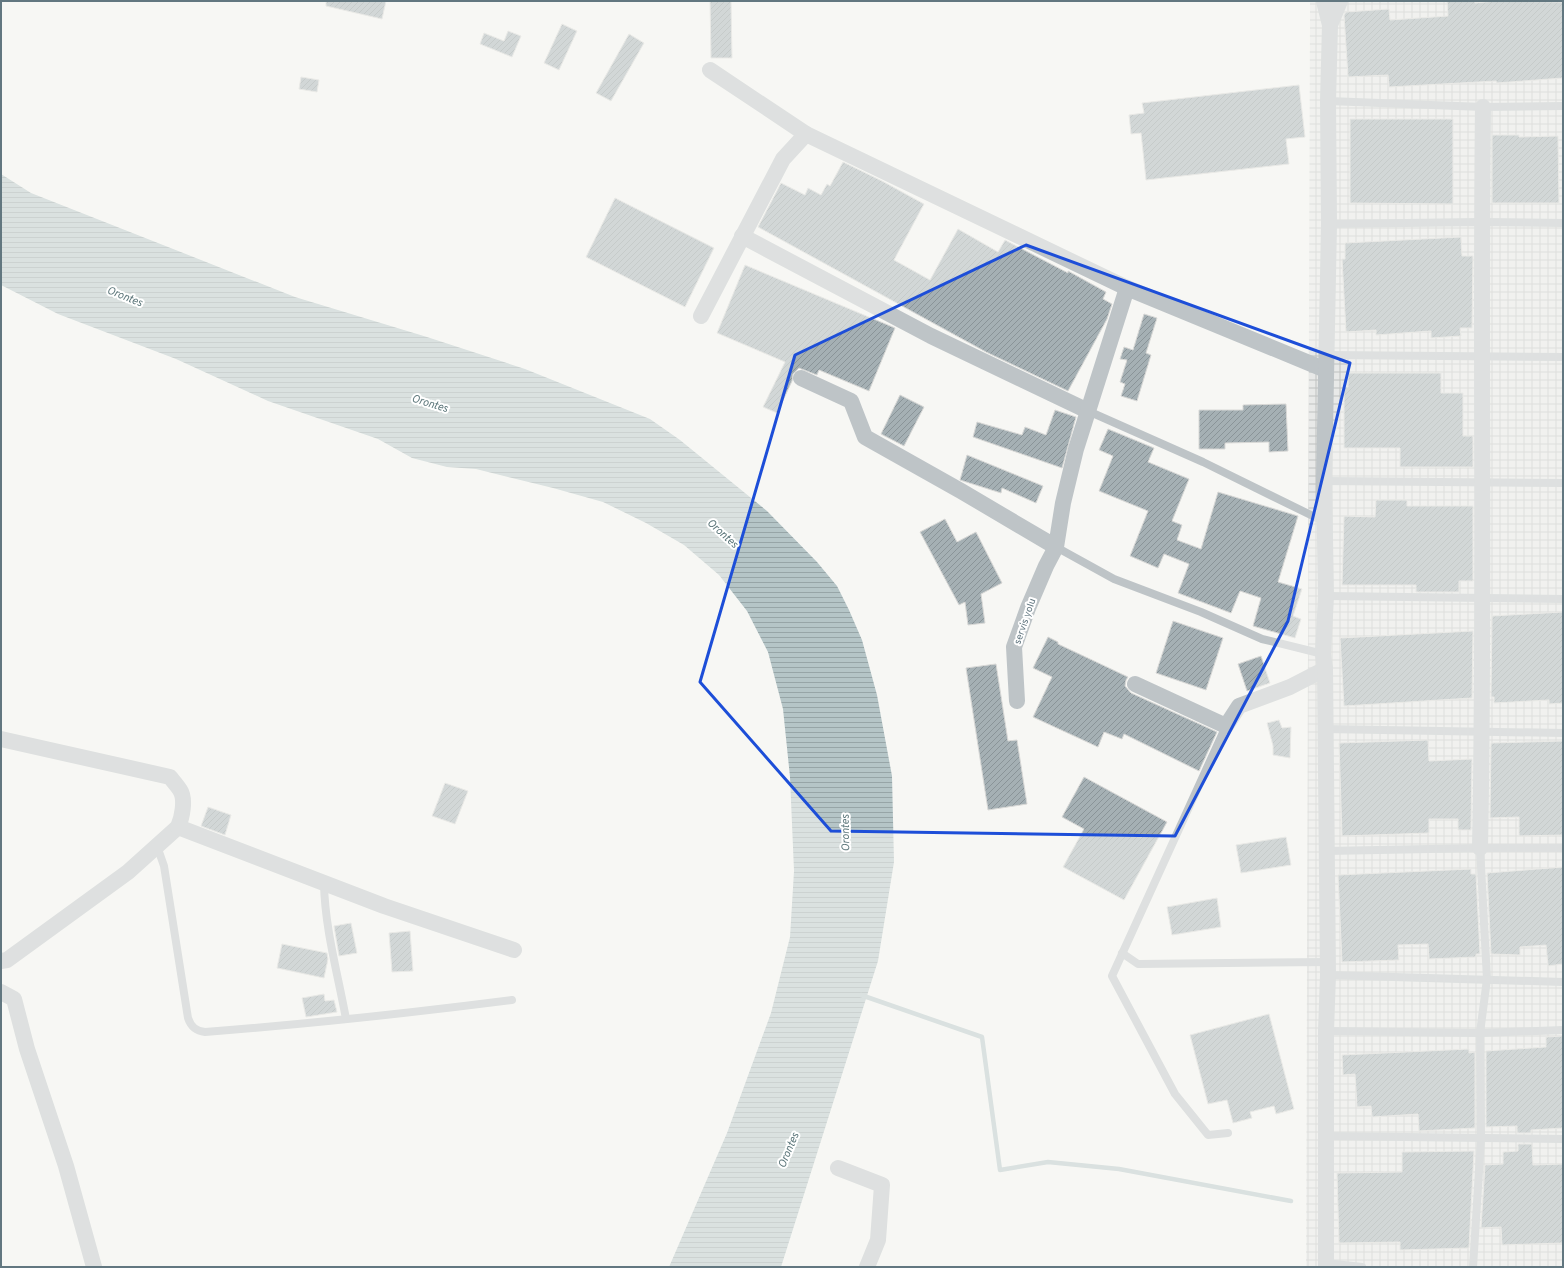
<svg xmlns="http://www.w3.org/2000/svg" width="1564" height="1268" font-family="Overpass,sans-serif">
	<style>
		.industrial { fill: url(#industrial-grid) }
		.water { fill: url(#water-rules) }
		.lines { fill: none; stroke-linecap: round; stroke-linejoin: round }
		.stream { stroke: #b5c5c7; stroke-width: 4.5 }
		.building { fill: url(#building-hatch); stroke: #d9d9d7 }
		.lane { stroke: #bec4c7; stroke-width: 8 }
		.street { stroke: #bec4c7; stroke-width: 16 }
		.marked { fill: none; stroke: #1d4ed8; stroke-width: 3; stroke-linejoin: round }
		.labels { text-anchor: middle; stroke-width: 4; stroke-linejoin: round; paint-order: stroke }
		.street-label { font-size: 10px; fill: #627780; stroke: #fff }
		.water-label { font-size: 11px; font-style: italic; fill: #5d777b; stroke: #fff }
	</style>
	<defs>
		<pattern id="industrial-grid" width="8" height="8" patternUnits="userSpaceOnUse"><rect width="8" height="8" fill="#e8e9e8"/><path d="M0 4h8M4 0v8" fill="none" stroke="#bfc2c1"/></pattern>
		<pattern id="water-rules" width="6" height="5" patternUnits="userSpaceOnUse"><rect width="6" height="5" fill="#b5c5c7"/><path d="M0 2.5h6" fill="none" stroke="#97a5a7"/></pattern>
		<pattern id="building-hatch" width="6" height="6" patternUnits="userSpaceOnUse"><rect width="6" height="6" fill="#a5b0b4"/><path d="M-1 1l2-2M0 6l6-6M5 7l2-2" fill="none" stroke="#8a9498"/></pattern>
	</defs>
	<rect width="100%" height="100%" fill="#f7f7f4"/>
	<path class="industrial" d="M 1310,1 L 1563,1 L 1563,1267 L 1306,1267 Z"/>
	<path class="water" d="M 1,174 L 31,193 L 295,297 L 427,337 L 525,369 L 650,419 L 680,440 L 767,511 L 817,562 L 837,586 L 849,610 L 862,640 L 877,695 L 892,776 L 894,862 L 878,961 L 781,1267 L 669,1267 L 727,1133 L 771,1013 L 790,937 L 794,871 L 790,777 L 783,709 L 768,652 L 747,611 L 719,575 L 684,545 L 646,523 L 603,502 L 553,488 L 476,469 L 447,467 L 412,458 L 378,439 L 268,401 L 176,359 L 58,314 L 1,285 Z"/>
	<g class="lines">
		<path class="stream" d="M 861,995 L 982,1037 L 1000,1170 L 1048,1162 L 1119,1169 L 1291,1201"/>
	</g>
	<g class="building">
		<path d="M 326,1 L 386,1 L 382,19 L 326,6 Z"/>
		<path d="M 710,1 L 731,1 L 732,58 L 711,58 Z"/>
		<path d="M 1447,1 L 1475,1 L 1475,3 L 1496,1 L 1563,2 L 1563,78 L 1497,83 L 1496,81 L 1389,87 L 1388,75 L 1348,77 L 1344,15 L 1346,12 L 1389,9 L 1390,20 L 1448,16 Z"/>
		<path d="M 562,24 L 577,31 L 559,70 L 544,63 Z"/>
		<path d="M 508,31 L 521,36 L 512,57 L 480,44 L 484,33 L 504,41 Z"/>
		<path d="M 629,34 L 644,43 L 611,101 L 596,93 Z"/>
		<path d="M 301,77 L 319,80 L 317,92 L 299,89 Z"/>
		<path d="M 1299,85 L 1305,137 L 1286,139 L 1289,164 L 1146,180 L 1141,133 L 1131,134 L 1129,115 L 1144,113 L 1142,103 Z"/>
		<path d="M 1350,119 L 1453,119 L 1453,204 L 1350,203 Z"/>
		<path d="M 1492,135 L 1519,135 L 1519,137 L 1558,136 L 1559,203 L 1492,203 Z"/>
		<path d="M 843,162 L 882,181 L 924,204 L 894,260 L 930,280 L 958,229 L 998,252 L 1005,240 L 1068,273 L 1068,271 L 1106,292 L 1103,299 L 1112,304 L 1107,319 L 1068,391 L 986,352 L 758,227 L 781,183 L 805,195 L 808,188 L 821,195 L 827,184 L 830,186 Z"/>
		<path d="M 615,198 L 714,248 L 685,307 L 586,257 Z"/>
		<path d="M 1461,237 L 1462,256 L 1473,256 L 1472,328 L 1460,328 L 1461,336 L 1431,338 L 1431,331 L 1376,335 L 1376,330 L 1346,332 L 1342,259 L 1345,259 L 1345,243 Z"/>
		<path d="M 745,265 L 895,328 L 869,391 L 819,370 L 817,375 L 799,368 L 793,374 L 792,381 L 777,413 L 763,407 L 785,362 L 717,333 Z"/>
		<path d="M 1144,314 L 1157,318 L 1146,353 L 1151,355 L 1137,401 L 1121,396 L 1125,384 L 1120,382 L 1127,360 L 1120,359 L 1124,347 L 1133,350 Z"/>
		<path d="M 1348,373 L 1441,373 L 1441,393 L 1463,393 L 1463,436 L 1473,436 L 1473,467 L 1400,467 L 1400,448 L 1344,448 L 1344,387 L 1348,387 Z"/>
		<path d="M 900,395 L 924,407 L 904,446 L 881,434 Z"/>
		<path d="M 1286,404 L 1288,451 L 1269,452 L 1269,442 L 1225,443 L 1225,449 L 1199,449 L 1199,410 L 1243,410 L 1243,405 Z"/>
		<path d="M 1055,410 L 1076,417 L 1062,468 L 973,437 L 977,422 L 1022,435 L 1025,427 L 1046,435 Z"/>
		<path d="M 1108,429 L 1154,448 L 1148,462 L 1189,479 L 1172,521 L 1182,525 L 1177,540 L 1201,549 L 1218,492 L 1298,516 L 1278,582 L 1302,589 L 1293,616 L 1301,619 L 1295,638 L 1253,626 L 1261,598 L 1240,591 L 1231,613 L 1178,593 L 1189,564 L 1164,554 L 1158,568 L 1130,556 L 1148,511 L 1099,491 L 1113,456 L 1099,450 Z"/>
		<path d="M 967,455 L 1043,486 L 1036,503 L 1002,488 L 1001,493 L 960,480 Z"/>
		<path d="M 1376,500 L 1407,500 L 1407,506 L 1473,506 L 1473,581 L 1459,581 L 1459,592 L 1416,592 L 1416,585 L 1342,585 L 1344,516 L 1375,517 Z"/>
		<path d="M 945,519 L 957,542 L 976,532 L 1002,583 L 981,594 L 985,623 L 968,625 L 965,602 L 959,605 L 920,532 Z"/>
		<path d="M 1563,612 L 1563,703 L 1549,704 L 1549,700 L 1494,703 L 1494,697 L 1491,697 L 1492,616 Z"/>
		<path d="M 1173,621 L 1223,638 L 1206,690 L 1156,673 Z"/>
		<path d="M 1473,631 L 1472,698 L 1344,706 L 1340,638 Z"/>
		<path d="M 1048,637 L 1058,642 L 1058,644 L 1128,677 L 1126,680 L 1125,686 L 1131,693 L 1217,732 L 1199,771 L 1124,734 L 1122,739 L 1104,732 L 1098,747 L 1033,717 L 1052,677 L 1033,668 Z"/>
		<path d="M 1261,656 L 1270,683 L 1247,691 L 1238,664 Z"/>
		<path d="M 996,664 L 1008,741 L 1017,740 L 1027,804 L 988,810 L 966,668 Z"/>
		<path d="M 1279,720 L 1282,728 L 1291,727 L 1290,758 L 1273,755 L 1273,746 L 1267,723 Z"/>
		<path d="M 1428,740 L 1429,761 L 1472,759 L 1471,830 L 1458,830 L 1458,819 L 1429,819 L 1429,833 L 1342,836 L 1339,743 Z"/>
		<path d="M 1563,741 L 1563,835 L 1519,836 L 1519,817 L 1490,818 L 1491,743 Z"/>
		<path d="M 1084,777 L 1167,822 L 1124,900 L 1063,867 L 1084,829 L 1062,817 Z"/>
		<path d="M 445,783 L 468,791 L 455,824 L 432,816 Z"/>
		<path d="M 208,807 L 231,815 L 225,835 L 201,826 Z"/>
		<path d="M 1286,837 L 1291,865 L 1241,873 L 1236,845 Z"/>
		<path d="M 1563,867 L 1563,964 L 1548,966 L 1546,945 L 1520,947 L 1520,955 L 1491,954 L 1487,873 Z"/>
		<path d="M 1471,869 L 1471,874 L 1476,874 L 1480,954 L 1476,954 L 1476,957 L 1429,959 L 1428,944 L 1398,945 L 1399,960 L 1342,962 L 1338,875 Z"/>
		<path d="M 1217,898 L 1221,927 L 1172,935 L 1167,907 Z"/>
		<path d="M 351,923 L 357,953 L 339,956 L 334,926 Z"/>
		<path d="M 410,931 L 413,971 L 392,972 L 389,933 Z"/>
		<path d="M 282,944 L 327,953 L 328,959 L 324,978 L 277,968 Z"/>
		<path d="M 324,994 L 325,1001 L 334,1000 L 337,1012 L 306,1017 L 302,998 Z"/>
		<path d="M 1269,1014 L 1294,1109 L 1276,1114 L 1274,1106 L 1250,1112 L 1252,1118 L 1233,1123 L 1227,1100 L 1208,1104 L 1190,1035 Z"/>
		<path d="M 1563,1036 L 1563,1128 L 1531,1130 L 1531,1133 L 1517,1133 L 1517,1126 L 1486,1127 L 1486,1051 L 1546,1047 L 1546,1037 Z"/>
		<path d="M 1469,1049 L 1469,1053 L 1475,1052 L 1475,1128 L 1419,1131 L 1418,1114 L 1372,1117 L 1371,1106 L 1357,1107 L 1355,1074 L 1343,1075 L 1342,1055 Z"/>
		<path d="M 1518,1144 L 1532,1144 L 1533,1165 L 1563,1164 L 1563,1243 L 1502,1245 L 1501,1227 L 1481,1228 L 1485,1165 L 1503,1164 L 1503,1152 L 1518,1151 Z"/>
		<path d="M 1474,1151 L 1469,1248 L 1400,1250 L 1400,1242 L 1339,1243 L 1337,1173 L 1402,1172 L 1402,1152 Z"/>
	</g>
	<g class="lines">
		<g class="lane">
			<path d="M 1328,101 L 1483,107 L 1563,106"/>
			<path d="M 1329,224 L 1482,222 L 1563,223"/>
			<path d="M 1327,355 L 1563,357"/>
			<path d="M 1088,411 L 1203,462 L 1325,522"/>
			<path d="M 1324,481 L 1563,483"/>
			<path d="M 1056,547 L 1114,579 L 1201,612 L 1262,639 L 1323,654"/>
			<path d="M 1326,596 L 1563,599"/>
			<path d="M 1226,726 L 1112,976 L 1175,1094 L 1208,1135 L 1228,1133"/>
			<path d="M 1325,729 L 1563,733"/>
			<path d="M 157,846 L 164,866 L 188,1018 C 191,1027 196,1031 205,1032 C 308,1024 410,1013 512,1000"/>
			<path d="M 1480,848 L 1563,848"/>
			<path d="M 1327,851 L 1480,848 L 1487,979 L 1480,1033 L 1481,1139 L 1473,1267"/>
			<path d="M 324,884 C 325,929 338,975 346,1019"/>
			<path d="M 1122,953 L 1138,964 L 1328,962"/>
			<path d="M 1328,975 L 1563,982"/>
			<path d="M 1326,1031 L 1480,1033 L 1563,1030"/>
			<path d="M 1326,1136 L 1563,1139"/>
			<path d="M 1326,1263 L 1362,1267"/>
		</g>
		<g class="street">
			<path d="M 1324,1 L 1330,25"/>
			<path d="M 710,70 L 806,134"/>
			<path d="M 742,236 L 931,336 L 1088,411"/>
			<path d="M 701,316 L 783,159 L 806,134 L 1127,288 L 1326,370"/>
			<path d="M 801,378 L 851,401 L 865,437 L 961,491 L 1056,547"/>
			<path d="M 1135,684 L 1226,726 L 1239,706 L 1290,687 L 1325,669"/>
			<path d="M 1017,701 L 1014,647 L 1028,608 L 1046,566 L 1056,547 L 1063,503 L 1076,449 L 1127,288"/>
			<path d="M 1,739 L 170,777 C 173,781 177,785 180,790 C 186,799 182,818 178,827 L 128,872 L 7,960 L 1,961"/>
			<path d="M 178,827 L 384,906 L 514,950"/>
			<path d="M 1480,848 C 1485,601 1480,354 1483,107"/>
			<path d="M 1,992 L 14,999 L 27,1049 L 66,1166 L 94,1267"/>
			<path d="M 838,1168 L 882,1185 L 878,1240 L 867,1267"/>
			<path d="M 1326,1267 L 1326,1031 L 1328,975 L 1325,669 L 1323,654 L 1326,596 L 1324,481 L 1329,224 L 1328,101 L 1330,25 L 1340,1"/>
		</g>
	</g>
	<path d="M0 0H1564V1268H0ZM 1026,245 L 1350,363 L 1288,621 L 1175,836 L 831,831 L 700,682 L 795,355 Z" fill="#f7f7f4" fill-opacity=".55" fill-rule="evenodd"/>
	<path class="marked" d="M 1026,245 L 1350,363 L 1288,621 L 1175,836 L 831,831 L 700,682 L 795,355 Z"/>
	<g class="labels">
		<g class="street-label">
			<text transform="translate(1024 621) rotate(-71)" y="4">servis yolu</text>
		</g>
		<g class="water-label">
			<text transform="translate(125 296) rotate(22)" y="4">Orontes</text>
			<text transform="translate(430 403) rotate(17)" y="4">Orontes</text>
			<text transform="translate(723 533) rotate(42)" y="4">Orontes</text>
			<text transform="translate(845 833) rotate(-91)" y="4">Orontes</text>
			<text transform="translate(788 1150) rotate(-67)" y="4">Orontes</text>
		</g>
	</g>
	<rect width="1564" height="1268" fill="none" stroke="#627780" stroke-width="4"/>
</svg>
